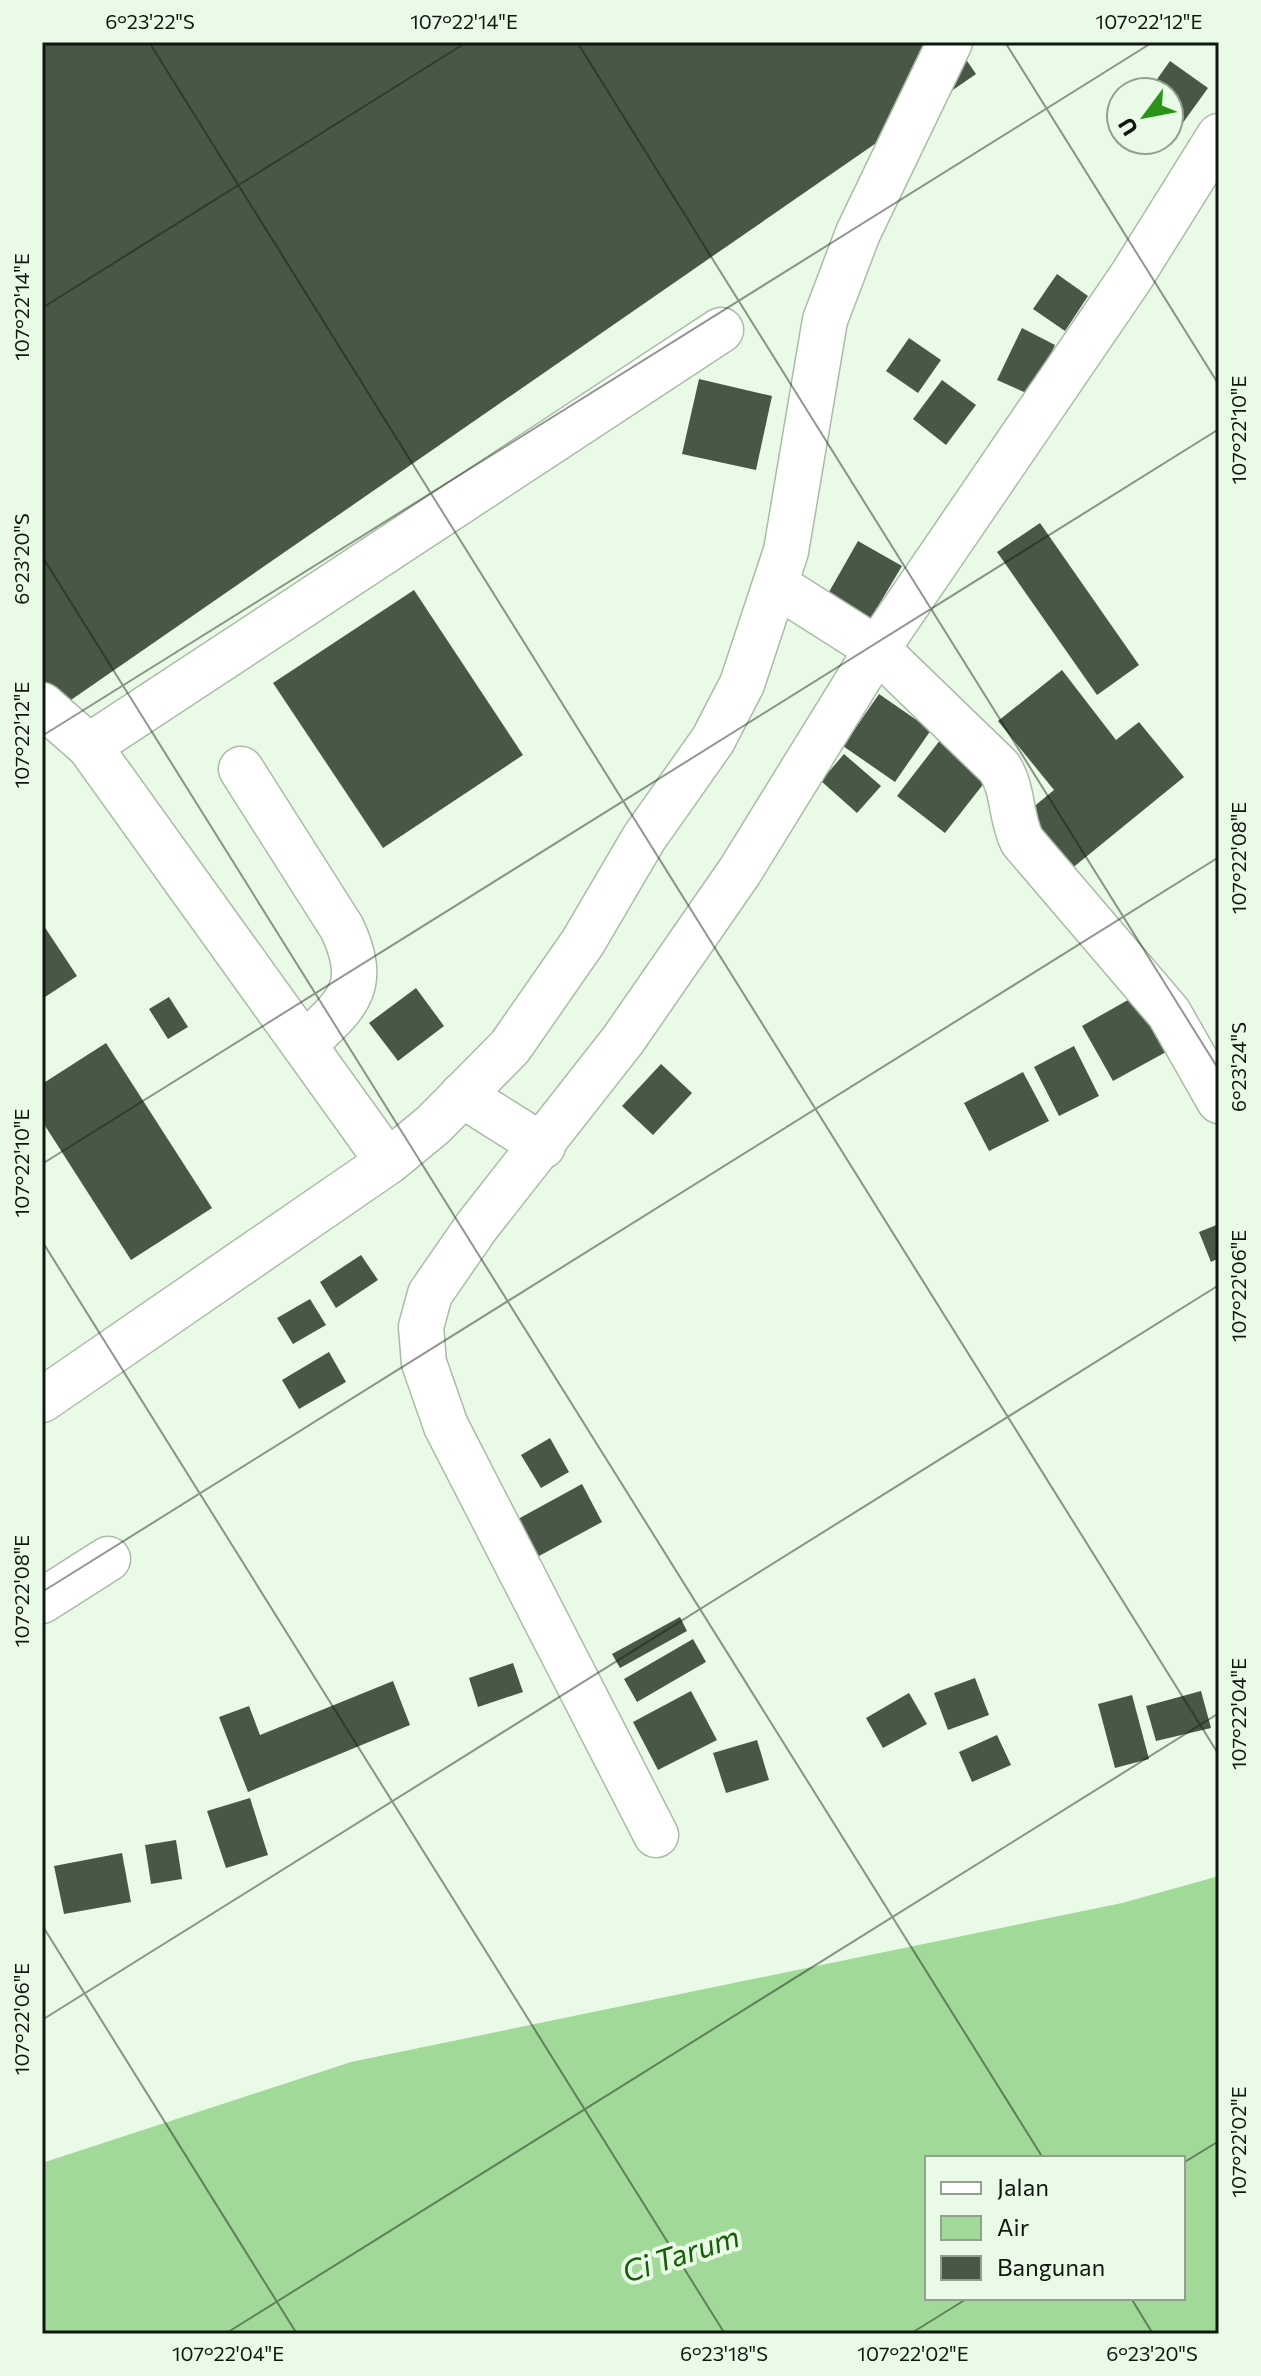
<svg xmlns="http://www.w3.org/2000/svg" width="1261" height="2376" font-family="Commissioner,sans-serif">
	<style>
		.water { fill: #a1d998; fill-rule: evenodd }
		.building { fill: #495846 }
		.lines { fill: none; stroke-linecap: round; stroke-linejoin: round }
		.minor-casing { stroke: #aabba7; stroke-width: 47 }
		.minor { stroke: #fff; stroke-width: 44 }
		.ticks { fill: none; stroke: #111710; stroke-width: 2; stroke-opacity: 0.45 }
		.labels { text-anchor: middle; stroke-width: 8; stroke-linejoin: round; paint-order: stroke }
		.water-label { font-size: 30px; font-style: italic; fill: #156006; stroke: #e9fbe6 }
		.neatline { fill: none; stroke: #111710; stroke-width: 3 }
		.ticks-label { font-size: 20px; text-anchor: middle; fill: #111710 }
	</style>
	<rect width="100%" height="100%" fill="#e9fbe6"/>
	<path class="water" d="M 1219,1876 L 1219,2334 L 42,2334 L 42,2163 L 351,2062 L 1122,1903 ZM 927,2158 L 1183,2158 L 1183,2298 L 927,2298 Z"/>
	<g class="building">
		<path d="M 42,42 L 954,42 L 976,74 L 42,720 Z"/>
		<path d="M 1170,61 L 1208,88 L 1177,131 L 1169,125 L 1169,92 L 1148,92 Z"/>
		<path d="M 1057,274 L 1088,296 L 1065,331 L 1033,309 Z"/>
		<path d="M 1022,328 L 1055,345 L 1031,395 L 997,380 Z"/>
		<path d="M 909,338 L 941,360 L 918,393 L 886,371 Z"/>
		<path d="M 699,379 L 772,396 L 756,470 L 682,454 Z"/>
		<path d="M 942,380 L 976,405 L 946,445 L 913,419 Z"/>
		<path d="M 1040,523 L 1139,665 L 1097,695 L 997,552 Z"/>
		<path d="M 858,541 L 902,566 L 868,623 L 825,599 Z"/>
		<path d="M 414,590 L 523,755 L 383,848 L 273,683 Z"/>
		<path d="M 1062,670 L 1116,740 L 1139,722 L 1184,777 L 1065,874 L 1020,818 L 1054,790 L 998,721 Z"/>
		<path d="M 879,694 L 931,730 L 895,782 L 843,746 Z"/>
		<path d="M 944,735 L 992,773 L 945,833 L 897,796 Z"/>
		<path d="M 844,754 L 881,786 L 857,813 L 821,781 Z"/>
		<path d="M 42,923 L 77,976 L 42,999 Z"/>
		<path d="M 416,988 L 444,1026 L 398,1061 L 369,1023 Z"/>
		<path d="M 1135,996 L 1166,1052 L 1113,1081 L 1082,1026 Z"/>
		<path d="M 169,997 L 188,1027 L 168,1039 L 149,1009 Z"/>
		<path d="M 106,1043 L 212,1208 L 131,1260 L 42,1121 L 42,1084 Z"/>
		<path d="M 1074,1046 L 1099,1096 L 1059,1116 L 1034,1067 Z"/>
		<path d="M 661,1064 L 692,1093 L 653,1135 L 622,1106 Z"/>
		<path d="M 1023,1072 L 1049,1121 L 989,1151 L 964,1103 Z"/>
		<path d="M 1219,1224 L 1219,1258 L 1211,1262 L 1199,1232 Z"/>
		<path d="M 361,1255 L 378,1280 L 336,1308 L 320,1282 Z"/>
		<path d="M 310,1299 L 326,1325 L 293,1344 L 277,1318 Z"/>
		<path d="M 329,1352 L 346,1382 L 299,1409 L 282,1380 Z"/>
		<path d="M 550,1438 L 569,1472 L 541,1488 L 521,1455 Z"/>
		<path d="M 582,1484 L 602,1522 L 539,1556 L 518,1519 Z"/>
		<path d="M 680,1617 L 687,1631 L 620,1668 L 612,1654 Z"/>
		<path d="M 693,1639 L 706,1662 L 637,1702 L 624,1679 Z"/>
		<path d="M 513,1663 L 523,1692 L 478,1707 L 469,1678 Z"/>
		<path d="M 975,1678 L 989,1715 L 948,1730 L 934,1693 Z"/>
		<path d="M 393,1681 L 410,1725 L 248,1792 L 219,1717 L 249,1706 L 260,1735 Z"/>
		<path d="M 691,1691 L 717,1740 L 658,1770 L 633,1722 Z"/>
		<path d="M 1201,1691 L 1211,1728 L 1156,1741 L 1146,1706 Z"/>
		<path d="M 909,1693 L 927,1724 L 883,1748 L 866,1718 Z"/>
		<path d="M 1132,1695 L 1149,1759 L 1115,1768 L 1098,1704 Z"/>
		<path d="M 997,1735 L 1011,1765 L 972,1782 L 959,1752 Z"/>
		<path d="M 757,1740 L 769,1780 L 726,1793 L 713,1753 Z"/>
		<path d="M 250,1798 L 268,1855 L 226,1868 L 207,1811 Z"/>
		<path d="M 176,1840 L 182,1879 L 151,1884 L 145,1845 Z"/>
		<path d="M 122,1853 L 131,1902 L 64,1914 L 54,1866 Z"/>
	</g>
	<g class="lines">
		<defs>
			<g id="minor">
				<path d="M 776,585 L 877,649 L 999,767 C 1014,789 1010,817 1022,841 L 1169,1013 L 1219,1101"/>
				<path d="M 42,705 L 89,746 L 388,1162"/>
				<path d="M 89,746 L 721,330"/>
				<path d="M 241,769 L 342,928 C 370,988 347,1004 304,1045"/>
				<path d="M 462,1095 L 543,1146"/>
				<path d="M 42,1400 L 388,1162 L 433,1125 L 510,1047 L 583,942 L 644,838 L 713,740 L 742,684 L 786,551 L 825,320 L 858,233 L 950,42"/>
				<path d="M 42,1601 L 108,1559"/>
				<path d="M 656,1835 L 446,1426 L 424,1363 L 421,1327 L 430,1294 L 477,1226 L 623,1040 L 740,871 L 877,649 L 1131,277 L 1219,136"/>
			</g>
		</defs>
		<use href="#minor" class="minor-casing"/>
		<use href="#minor" class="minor"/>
	</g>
	<path class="ticks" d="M 149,42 L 1219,1755M 577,42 L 1219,1070M 1005,42 L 1219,385M 42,308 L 467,42M 42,556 L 1043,2158M 42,736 L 1153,42M 42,1164 L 1219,429M 42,1241 L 725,2334M 42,1592 L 1219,857M 42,1925 L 297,2334M 42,2020 L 1219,1285M 1183,2163 L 1219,2141M 1131,2298 L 1153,2334M 225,2334 L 1219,1713M 910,2334 L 968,2298"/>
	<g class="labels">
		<g class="water-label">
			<text transform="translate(681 2255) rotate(-18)" y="10">Ci Tarum</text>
		</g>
	</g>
	<rect width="1261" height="2376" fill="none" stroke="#e9fbe6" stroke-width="88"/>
	<rect x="925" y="2156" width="260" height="144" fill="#e9fbe6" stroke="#93a090" stroke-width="2"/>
	<rect x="941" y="2182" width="40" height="12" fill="#ffffff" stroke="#93a090" stroke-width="2"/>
	<text x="997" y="2196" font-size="24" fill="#111710">Jalan</text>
	<rect x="941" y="2216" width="40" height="24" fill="#a1d998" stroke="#93a090" stroke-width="2"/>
	<text x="997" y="2236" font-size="24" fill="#111710">Air</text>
	<rect x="941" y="2256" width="40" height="24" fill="#495846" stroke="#93a090" stroke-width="2"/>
	<text x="997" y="2276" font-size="24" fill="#111710">Bangunan</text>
	<g transform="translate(1145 116) rotate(238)"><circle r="38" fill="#e9fbe6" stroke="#93a090" stroke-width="2"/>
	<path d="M0-6L14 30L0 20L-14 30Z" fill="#2a9318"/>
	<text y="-12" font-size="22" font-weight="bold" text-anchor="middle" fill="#111710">U</text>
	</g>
	<rect x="44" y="44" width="1173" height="2288" class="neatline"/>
	<g class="ticks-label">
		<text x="150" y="29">6°23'22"S</text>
		<text x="464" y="29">107°22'14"E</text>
		<text x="1149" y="29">107°22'12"E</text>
		<text transform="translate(22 307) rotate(-90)" y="7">107°22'14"E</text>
		<text transform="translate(1239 430) rotate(-90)" y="7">107°22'10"E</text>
		<text transform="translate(22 559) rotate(-90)" y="7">6°23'20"S</text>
		<text transform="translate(22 735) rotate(-90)" y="7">107°22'12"E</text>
		<text transform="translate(1239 858) rotate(-90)" y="7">107°22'08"E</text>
		<text transform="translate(1239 1067) rotate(-90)" y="7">6°23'24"S</text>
		<text transform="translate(22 1163) rotate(-90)" y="7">107°22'10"E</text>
		<text transform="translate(1239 1286) rotate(-90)" y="7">107°22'06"E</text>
		<text transform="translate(22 1591) rotate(-90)" y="7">107°22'08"E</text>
		<text transform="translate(1239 1714) rotate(-90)" y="7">107°22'04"E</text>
		<text transform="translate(22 2019) rotate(-90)" y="7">107°22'06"E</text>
		<text transform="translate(1239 2142) rotate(-90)" y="7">107°22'02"E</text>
		<text x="228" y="2361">107°22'04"E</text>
		<text x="724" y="2361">6°23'18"S</text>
		<text x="913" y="2361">107°22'02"E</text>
		<text x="1152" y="2361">6°23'20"S</text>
	</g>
</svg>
